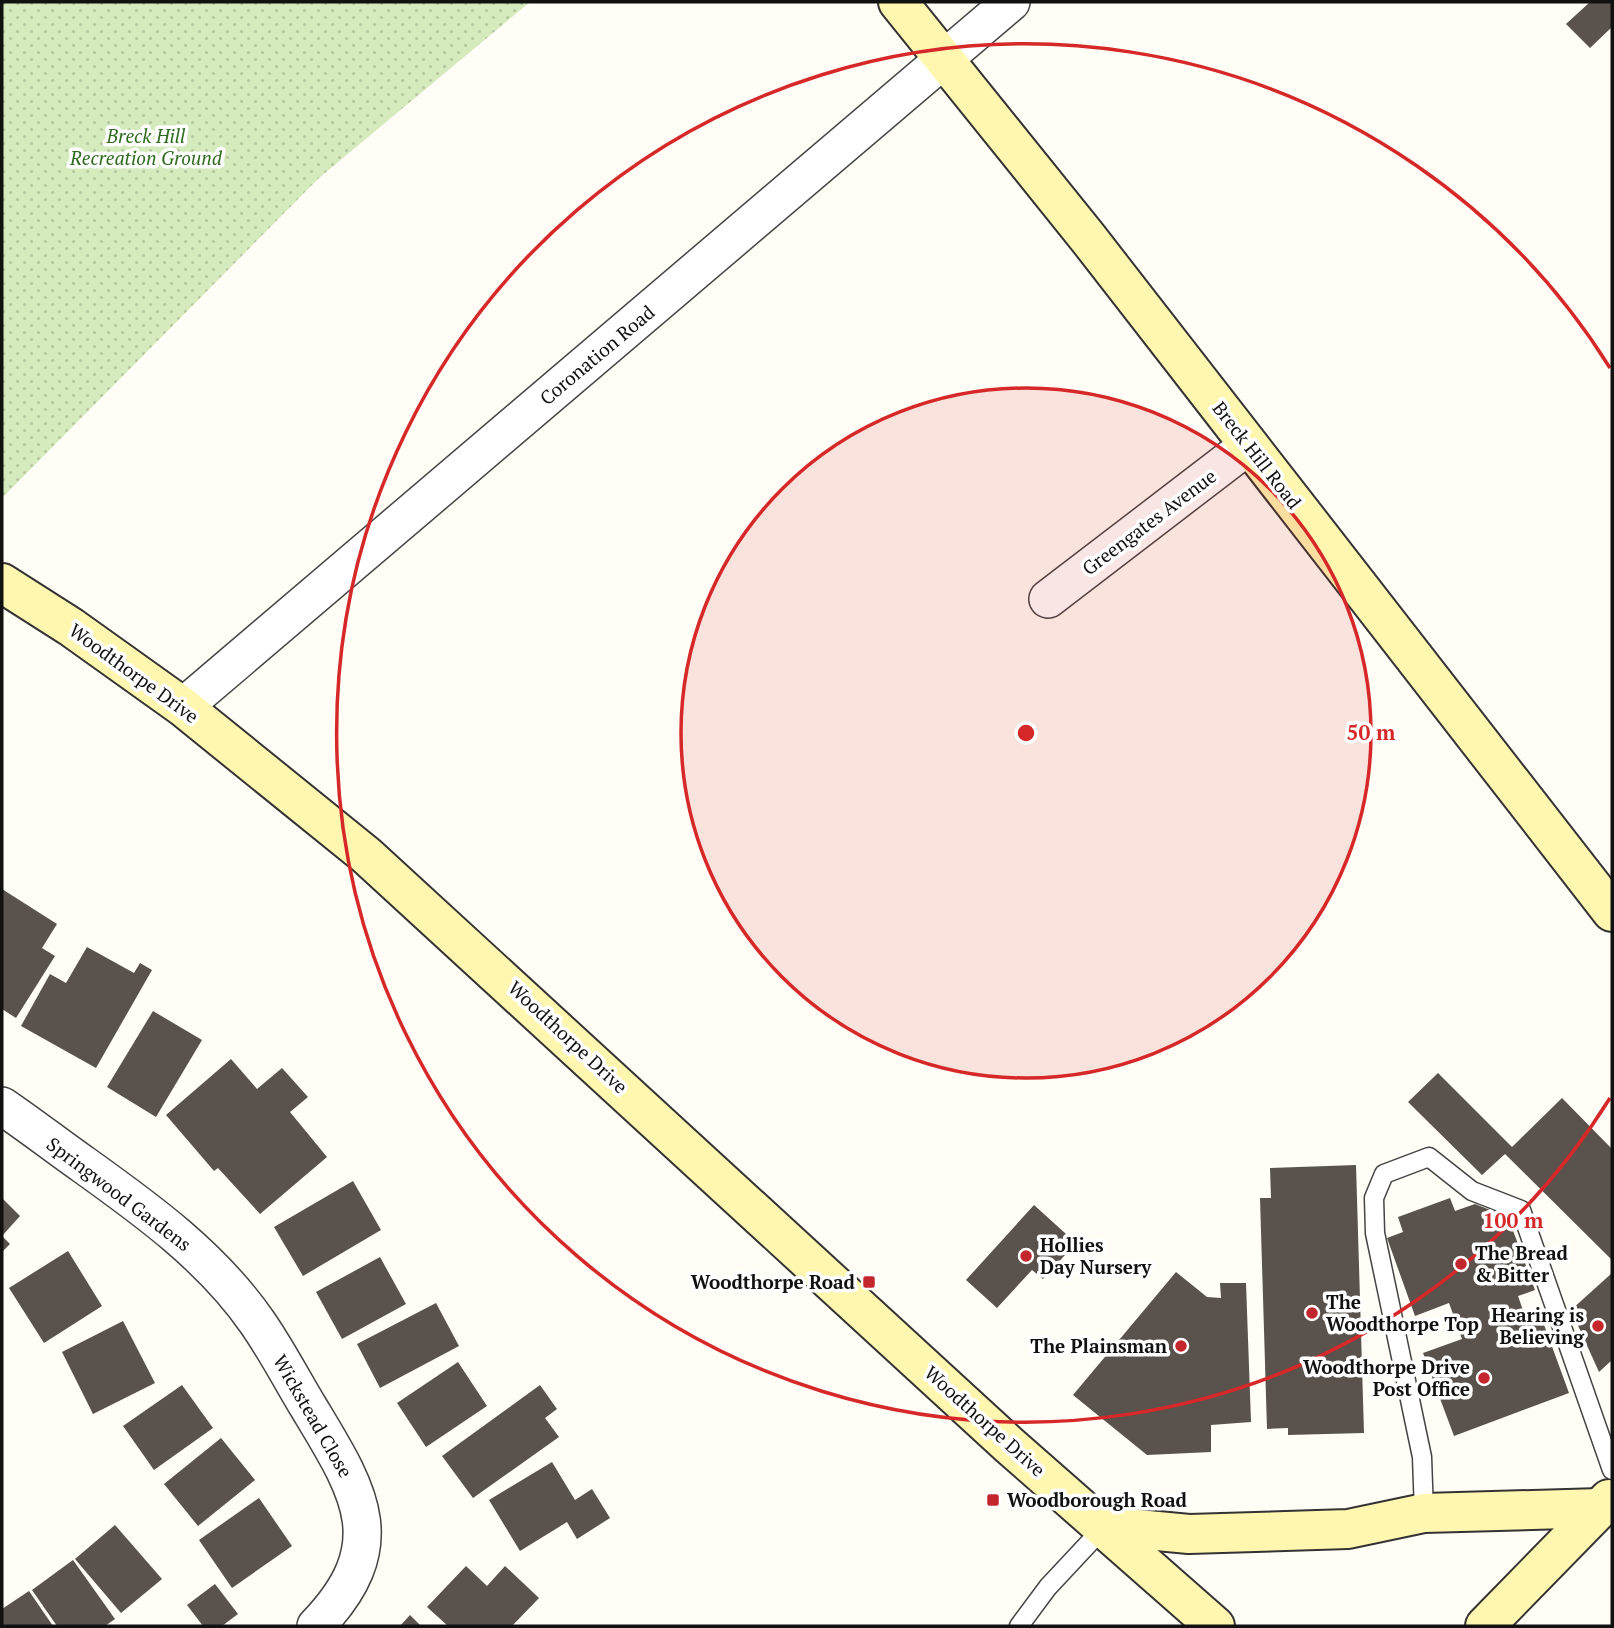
<svg xmlns="http://www.w3.org/2000/svg" width="1614" height="1628" font-family="'PT Serif',serif">
	<style>
		.grass { fill: url(#grass-dots) }
		.building { fill: #5a524d }
		.lines { fill: none; stroke-linecap: round; stroke-linejoin: round }
		.lane-casing { stroke: #444; stroke-width: 21 }
		.street-casing { stroke: #444; stroke-width: 40 }
		.secondary-casing { stroke: #333; stroke-width: 42 }
		.lane { stroke: #fff; stroke-width: 18 }
		.street { stroke: #fff; stroke-width: 37 }
		.secondary { stroke: #fff6b0; stroke-width: 38 }
		.ring { fill: none; stroke: #d62828; stroke-width: 3.5 }
		.poi-dot { fill: #c4262e; stroke: #fff; stroke-width: 2.5 }
		.labels { text-anchor: middle; stroke-width: 7; stroke-linejoin: round; paint-order: stroke }
		.park-label { font-size: 19px; font-style: italic; fill: #2f6b1f; stroke: #fff }
		.street-label { font-size: 19px; fill: #111; stroke: #fff }
		.poi-label { font-size: 19px; font-weight: bold; fill: #111; stroke: #fff; text-anchor: start }
		.centre { fill: #d62828; stroke: #fff; stroke-width: 3.5 }
		.ring-label { font-size: 21px; text-anchor: middle; font-weight: bold; fill: #d62828; stroke: #fff; stroke-width: 7; stroke-linejoin: round; paint-order: stroke }
	</style>
	<defs>
		<pattern id="grass-dots" width="8" height="8" patternUnits="userSpaceOnUse" patternTransform="scale(1.75)"><rect width="8" height="8" fill="#d5ebbd"/><path d="M2 2h.1M6 6h.1" fill="none" stroke="#b6c8a1" stroke-width="1.8" stroke-linecap="round"/></pattern>
	</defs>
	<rect width="100%" height="100%" fill="#fffdf5"/>
	<path class="grass" d="M 2,2 L 530,2 L 319,178 L 2,498 Z"/>
	<g class="building">
		<path d="M 1590,2 L 1612,2 L 1612,27 L 1590,48 L 1566,24 Z"/>
		<path d="M 2,889 L 57,924 L 42,948 L 55,956 L 16,1018 L 2,1009 Z"/>
		<path d="M 87,947 L 134,973 L 140,963 L 152,970 L 96,1068 L 21,1026 L 50,974 L 66,983 Z"/>
		<path d="M 153,1011 L 202,1040 L 156,1117 L 107,1087 Z"/>
		<path d="M 231,1059 L 257,1089 L 282,1068 L 308,1097 L 290,1112 L 327,1157 L 260,1214 L 218,1168 L 214,1171 L 166,1115 Z"/>
		<path d="M 1438,1073 L 1512,1147 L 1562,1098 L 1612,1149 L 1612,1260 L 1505,1154 L 1482,1175 L 1408,1102 Z"/>
		<path d="M 1356,1165 L 1364,1433 L 1288,1435 L 1288,1428 L 1267,1429 L 1260,1198 L 1271,1198 L 1270,1168 Z"/>
		<path d="M 353,1181 L 381,1230 L 303,1276 L 274,1227 Z"/>
		<path d="M 2,1198 L 20,1216 L 2,1236 Z"/>
		<path d="M 1450,1198 L 1455,1211 L 1475,1204 L 1508,1217 L 1535,1290 L 1518,1296 L 1525,1316 L 1539,1311 L 1569,1393 L 1454,1436 L 1423,1353 L 1462,1339 L 1449,1303 L 1415,1316 L 1387,1238 L 1403,1232 L 1398,1217 Z"/>
		<path d="M 1034,1205 L 1076,1243 L 1043,1279 L 1032,1270 L 997,1308 L 966,1280 Z"/>
		<path d="M 2,1236 L 10,1244 L 2,1252 Z"/>
		<path d="M 68,1251 L 102,1306 L 44,1343 L 9,1288 Z"/>
		<path d="M 380,1257 L 406,1304 L 342,1339 L 316,1292 Z"/>
		<path d="M 1176,1272 L 1207,1297 L 1221,1298 L 1220,1283 L 1246,1283 L 1251,1422 L 1211,1425 L 1211,1452 L 1147,1455 L 1073,1395 Z"/>
		<path d="M 1612,1273 L 1612,1360 L 1599,1372 L 1571,1310 Z"/>
		<path d="M 436,1303 L 459,1346 L 380,1388 L 357,1344 Z"/>
		<path d="M 123,1321 L 155,1383 L 93,1414 L 62,1352 Z"/>
		<path d="M 458,1362 L 487,1406 L 426,1447 L 397,1403 Z"/>
		<path d="M 182,1385 L 213,1428 L 154,1470 L 123,1426 Z"/>
		<path d="M 540,1385 L 557,1409 L 545,1418 L 559,1437 L 473,1498 L 442,1456 Z"/>
		<path d="M 221,1438 L 255,1480 L 198,1526 L 164,1484 Z"/>
		<path d="M 552,1462 L 575,1500 L 592,1489 L 610,1518 L 577,1539 L 567,1522 L 520,1551 L 489,1500 Z"/>
		<path d="M 259,1498 L 292,1546 L 232,1588 L 199,1540 Z"/>
		<path d="M 115,1525 L 162,1579 L 121,1613 L 75,1559 Z"/>
		<path d="M 73,1560 L 115,1619 L 105,1626 L 57,1626 L 32,1590 Z"/>
		<path d="M 466,1566 L 487,1586 L 505,1566 L 539,1598 L 512,1626 L 448,1626 L 427,1607 Z"/>
		<path d="M 215,1584 L 238,1614 L 222,1626 L 203,1626 L 187,1605 Z"/>
		<path d="M 29,1591 L 53,1626 L 2,1626 L 2,1609 Z"/>
		<path d="M 410,1615 L 421,1626 L 400,1626 Z"/>
	</g>
	<g class="lines">
		<defs>
			<g id="lane">
				<path d="M 1424,1513 L 1422,1457 L 1375,1233 L 1374,1198 L 1384,1174 L 1429,1157 L 1472,1191 L 1521,1210 L 1612,1470"/>
				<path d="M 1019,1626 L 1048,1587 L 1105,1526"/>
			</g>
			<g id="street">
				<path d="M 1048,599 L 1249,445"/>
				<path d="M 183,707 L 1011,2"/>
				<path d="M 2,1106 C 30,1125 57,1146 84,1165 C 147,1210 212,1257 257,1322 C 276,1349 292,1380 309,1408 C 359,1491 395,1544 316,1626"/>
			</g>
			<g id="secondary">
				<path d="M 898,2 L 1088,238 L 1612,912"/>
				<path d="M 2,583 L 71,627 L 183,707 L 366,855 L 1009,1445 L 1215,1626"/>
				<path d="M 1105,1526 L 1189,1534 L 1348,1529 L 1424,1513 L 1601,1508"/>
				<path d="M 1485,1626 L 1609,1499"/>
			</g>
		</defs>
		<use href="#lane" class="lane-casing"/>
		<use href="#street" class="street-casing"/>
		<use href="#secondary" class="secondary-casing"/>
		<use href="#lane" class="lane"/>
		<use href="#street" class="street"/>
		<use href="#secondary" class="secondary"/>
	</g>
	<circle cx="1026" cy="733" r="345" fill="#d62828" fill-opacity=".12"/>
	<g class="ring">
		<circle cx="1026" cy="733" r="345"/>
		<path d="M1610 1098A689 689 0 1 1 1610 368"/>
	</g>
	<g class="poi-dot">
		<circle cx="1026" cy="1256" r="7"/>
		<circle cx="1461" cy="1264" r="7"/>
		<rect x="862" y="1275" width="14" height="14" rx="3.5"/>
		<circle cx="1312" cy="1313" r="7"/>
		<circle cx="1598" cy="1326" r="7"/>
		<circle cx="1181" cy="1346" r="7"/>
		<circle cx="1484" cy="1378" r="7"/>
		<rect x="986" y="1493" width="14" height="14" rx="3.5"/>
	</g>
	<g class="labels">
		<g class="park-label">
			<text x="146" y="143">Breck Hill<tspan x="146" dy="22">Recreation Ground</tspan></text>
		</g>
		<g class="street-label">
			<text transform="translate(597 355) rotate(-40)" y="7">Coronation Road</text>
			<text transform="translate(1257 455) rotate(52)" y="7">Breck Hill Road</text>
			<text transform="translate(1149 522) rotate(-37)" y="7">Greengates Avenue</text>
			<text transform="translate(134 673) rotate(36)" y="7">Woodthorpe Drive</text>
			<text transform="translate(568 1037) rotate(43)" y="7">Woodthorpe Drive</text>
			<text transform="translate(119 1194) rotate(37)" y="7">Springwood Gardens</text>
			<text transform="translate(313 1416) rotate(60)" y="7">Wickstead Close</text>
			<text transform="translate(985 1421) rotate(42)" y="7">Woodthorpe Drive</text>
		</g>
		<g class="poi-label">
			<text x="1040" y="1252">Hollies<tspan x="1040" dy="22">Day Nursery</tspan></text>
			<text x="1475" y="1260">The Bread<tspan x="1475" dy="22">&amp; Bitter</tspan></text>
			<text x="855" y="1289" text-anchor="end">Woodthorpe Road</text>
			<text x="1326" y="1309">The<tspan x="1326" dy="22">Woodthorpe Top</tspan></text>
			<text x="1584" y="1322" text-anchor="end">Hearing is<tspan x="1584" dy="22">Believing</tspan></text>
			<text x="1167" y="1353" text-anchor="end">The Plainsman</text>
			<text x="1470" y="1374" text-anchor="end">Woodthorpe Drive<tspan x="1470" dy="22">Post Office</tspan></text>
			<text x="1007" y="1507">Woodborough Road</text>
		</g>
	</g>
	<circle cx="1026" cy="733" r="10" class="centre"/>
	<g class="ring-label">
		<text x="1371" y="740">50 m</text>
		<text x="1513" y="1228">100 m</text>
	</g>
	<rect width="1614" height="1628" fill="none" stroke="#111111" stroke-width="7"/>
</svg>
